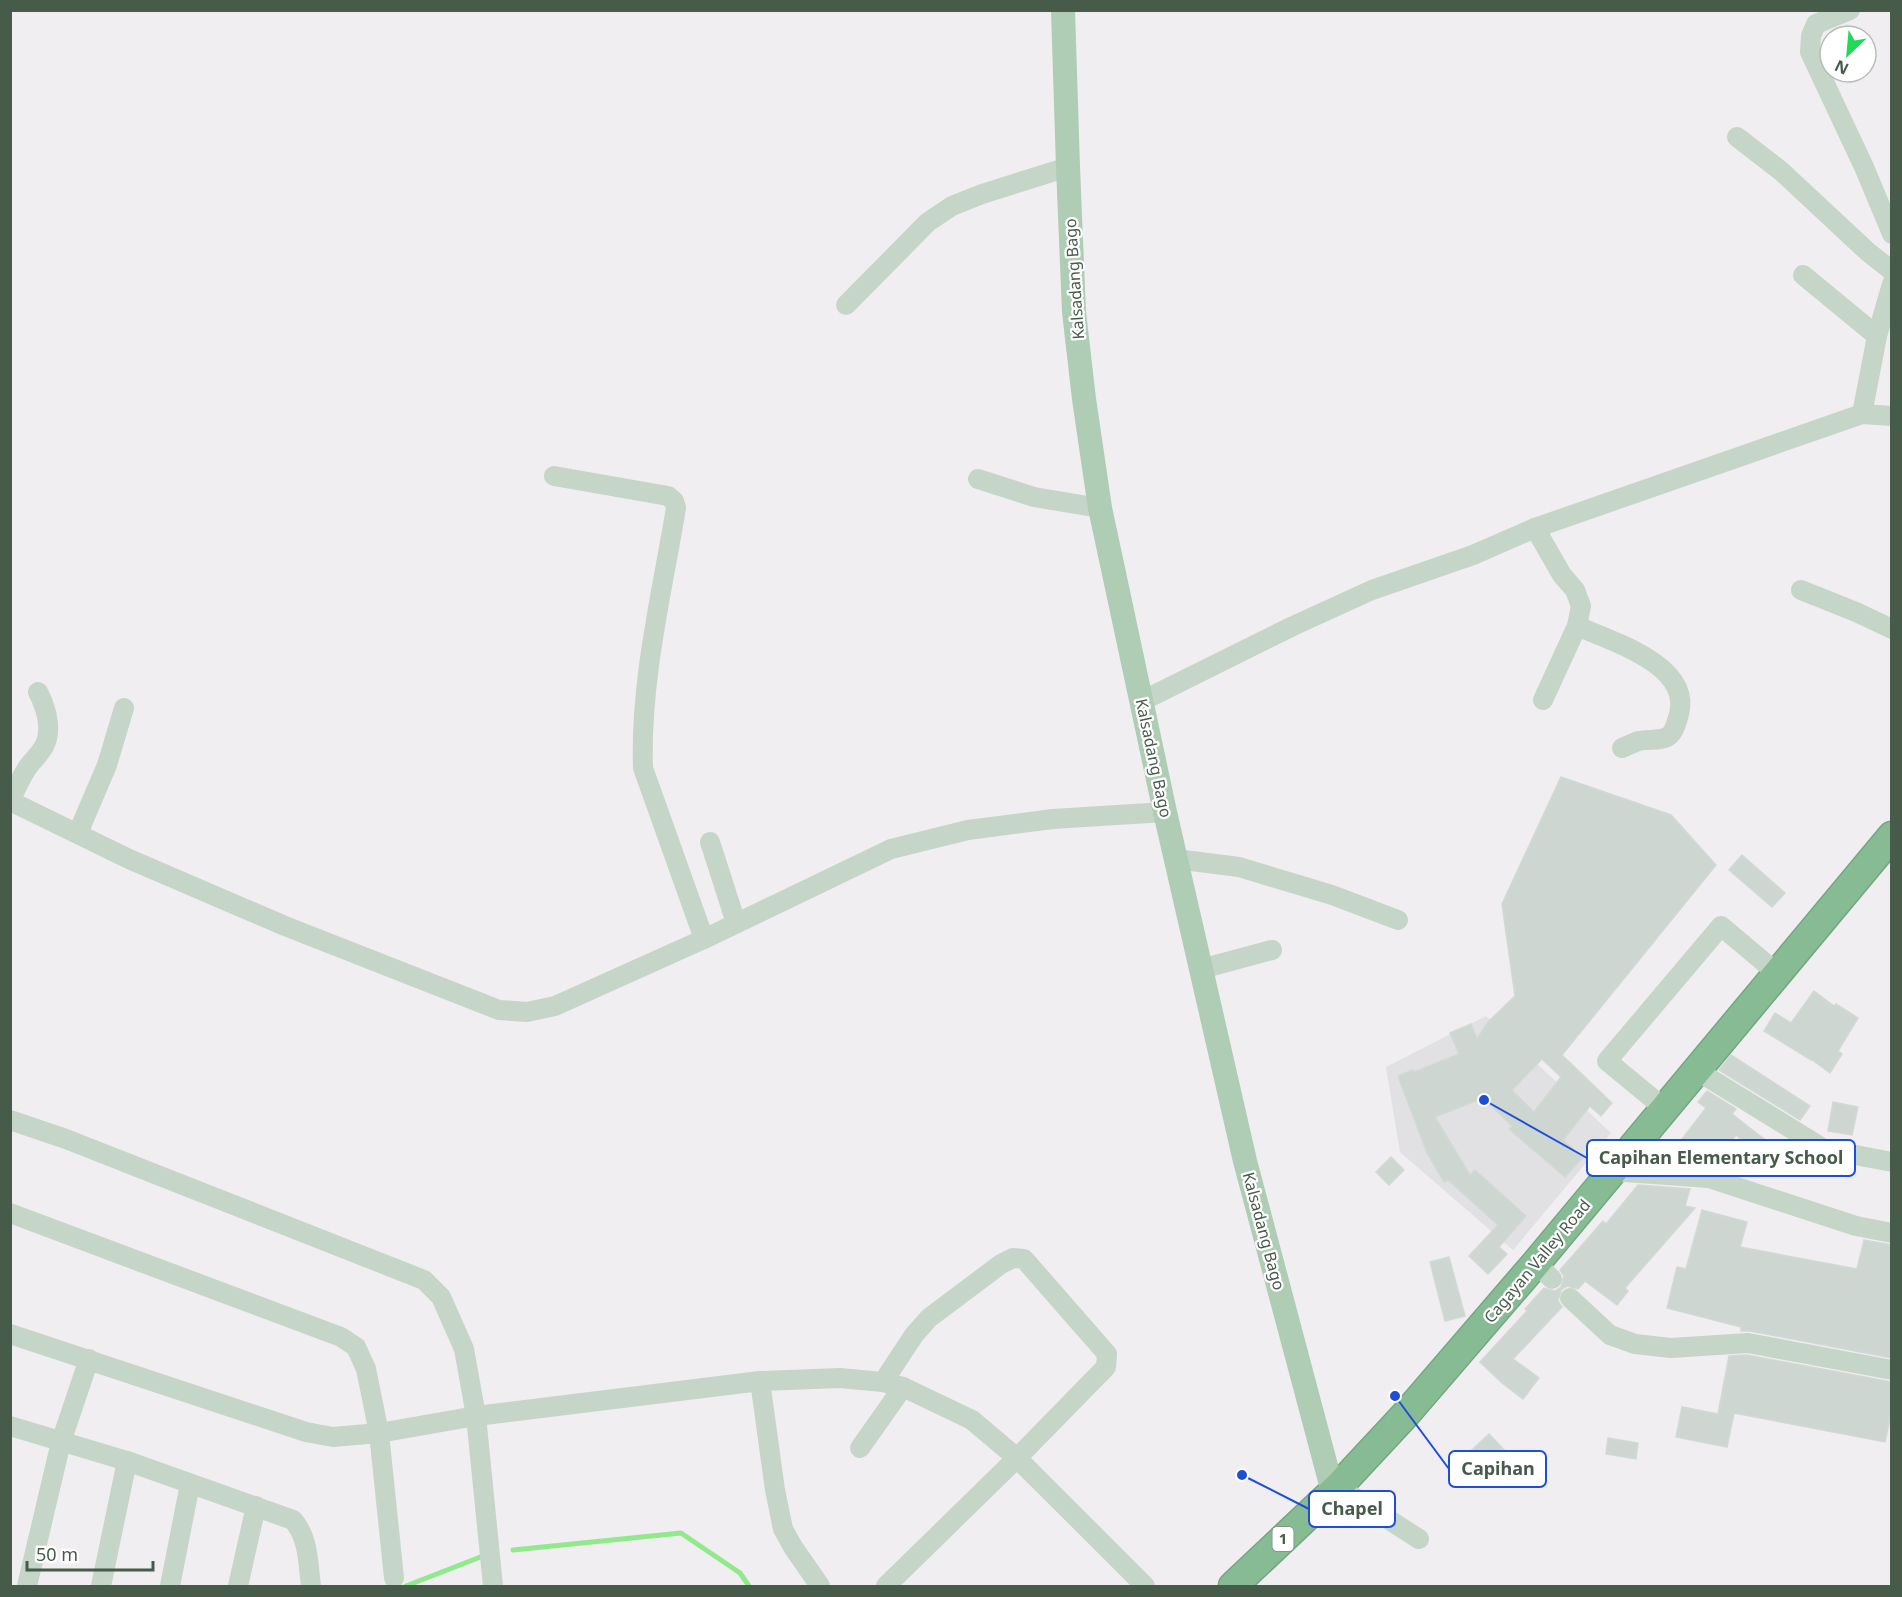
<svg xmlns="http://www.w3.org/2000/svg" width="1902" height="1597" font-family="'Noto Sans',sans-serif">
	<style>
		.education { fill: #e1e0e2 }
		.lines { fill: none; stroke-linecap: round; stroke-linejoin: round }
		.stream { stroke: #91e98c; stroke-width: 5 }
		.building { fill: #cdd6d0; stroke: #d2d9d5; stroke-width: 1.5; fill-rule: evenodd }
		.highway-casing { stroke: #73a780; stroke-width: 31 }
		.minor { stroke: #c5d5c8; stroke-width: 20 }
		.major { stroke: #afccb5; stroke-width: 24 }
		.highway { stroke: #87bb94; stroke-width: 28 }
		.labels { text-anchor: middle; stroke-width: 4.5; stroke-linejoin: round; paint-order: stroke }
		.shield { fill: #fff; stroke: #7e8c81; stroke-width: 1.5 }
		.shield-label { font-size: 15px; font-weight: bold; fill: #475b4b }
		.street-label { font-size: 16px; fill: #475b4b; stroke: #fff }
		.leader { fill: none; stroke: #1d4ed8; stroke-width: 2 }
		.callout-dot { fill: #1d4ed8; stroke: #fff; stroke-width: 2 }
		.callout { fill: #fff; stroke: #1d4ed8; stroke-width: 2 }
		.callout-label { font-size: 18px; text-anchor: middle; font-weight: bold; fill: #475b4b }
	</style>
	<rect width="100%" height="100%" fill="#f0eef1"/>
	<path class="education" d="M 1486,1016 L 1611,1133 L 1513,1250 L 1400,1152 L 1386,1067 Z"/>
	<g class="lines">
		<g class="stream">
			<path d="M 513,1550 L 681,1533 L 740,1573 L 749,1586"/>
			<path d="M 406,1586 L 483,1556"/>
		</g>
	</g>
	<g class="building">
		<path d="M 1561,777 L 1671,815 L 1716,865 L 1562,1055 L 1612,1103 L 1601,1116 L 1590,1106 L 1563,1140 L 1583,1157 L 1565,1177 L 1509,1129 L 1512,1126 L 1483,1098 L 1435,1117 L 1470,1175 L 1475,1170 L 1526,1216 L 1499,1247 L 1507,1254 L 1488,1274 L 1469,1256 L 1498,1225 L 1448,1180 L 1444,1182 L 1427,1153 L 1398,1076 L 1413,1070 L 1414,1072 L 1459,1054 L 1450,1033 L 1471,1024 L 1477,1039 L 1488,1022 L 1515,996 L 1502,904 ZM 1542,1059 L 1561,1077 L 1534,1112 L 1512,1090 Z"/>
		<path d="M 1742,855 L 1785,893 L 1772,907 L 1729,870 Z"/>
		<path d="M 1814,991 L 1834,1006 L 1836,1004 L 1858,1018 L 1838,1051 L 1842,1054 L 1830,1073 L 1811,1059 L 1811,1060 L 1764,1031 L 1775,1013 L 1791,1023 Z"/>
		<path d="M 1731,1055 L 1810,1106 L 1800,1120 L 1719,1070 Z"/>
		<path d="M 1707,1091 L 1736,1109 L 1732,1114 L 1764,1139 L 1755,1151 L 1736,1135 L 1714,1163 L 1682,1139 L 1706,1108 L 1698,1102 Z"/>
		<path d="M 1833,1102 L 1858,1107 L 1852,1135 L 1828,1131 Z"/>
		<path d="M 1391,1157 L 1404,1170 L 1389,1185 L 1376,1172 Z"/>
		<path d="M 1638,1185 L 1690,1189 L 1685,1206 L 1695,1208 L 1625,1288 L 1628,1291 L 1617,1305 L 1585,1281 L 1578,1289 L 1567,1286 L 1561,1290 L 1558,1301 L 1562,1307 L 1513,1359 L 1539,1378 L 1523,1399 L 1502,1383 L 1480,1362 L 1527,1311 L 1525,1309 L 1544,1288 L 1555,1291 L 1561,1287 L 1564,1276 L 1560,1270 L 1603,1221 L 1606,1224 Z"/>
		<path d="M 1702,1210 L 1747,1222 L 1740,1247 L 1857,1269 L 1864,1240 L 1892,1245 L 1892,1358 L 1750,1331 L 1741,1331 L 1741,1327 L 1667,1308 L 1677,1267 L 1686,1269 Z"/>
		<path d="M 1449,1257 L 1465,1316 L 1445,1321 L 1430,1262 Z"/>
		<path d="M 1747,1355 L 1892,1382 L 1892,1410 L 1885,1442 L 1734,1413 L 1727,1447 L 1676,1437 L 1682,1407 L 1718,1414 L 1729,1356 Z"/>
		<path d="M 1489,1434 L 1507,1453 L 1478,1481 L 1460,1461 Z"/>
		<path d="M 1608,1438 L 1638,1443 L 1636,1459 L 1606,1454 Z"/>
	</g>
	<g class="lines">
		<defs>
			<path id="highway" d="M 1233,1586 L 1338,1487 L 1406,1414 L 1536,1263 L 1892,836"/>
		</defs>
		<use href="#highway" class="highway-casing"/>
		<g class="minor">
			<path d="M 1850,10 L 1816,24 L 1811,36 L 1810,52 L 1864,167 L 1892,234"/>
			<path d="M 1737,137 L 1781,171 L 1868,252 L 1892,271"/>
			<path d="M 1803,275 L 1877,336"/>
			<path d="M 846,305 L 928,222 L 952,206 L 982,194 L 1068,167"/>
			<path d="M 1862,414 L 1877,336 L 1892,284"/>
			<path d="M 554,476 L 668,496 L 674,501 L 676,508 C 662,593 640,681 643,768 L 704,939"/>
			<path d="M 978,479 L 1034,497 L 1100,508"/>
			<path d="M 1535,528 L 1562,575 L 1575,590 L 1581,606 L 1577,626 L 1543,700"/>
			<path d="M 1801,590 L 1856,612 L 1892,629"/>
			<path d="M 1577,626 C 1611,641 1692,665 1679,714 C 1677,721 1674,734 1667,737 C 1659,741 1648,739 1639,741 C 1634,742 1628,746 1622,748"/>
			<path d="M 1142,701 L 1293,626 L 1372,590 L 1473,555 L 1535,528 L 1862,414 L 1892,416"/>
			<path d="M 10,800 C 16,790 20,779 26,770 C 30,763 36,758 41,751 C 54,735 47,709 38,692"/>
			<path d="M 10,801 L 129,859 L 285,926 L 499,1010 L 527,1012 L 555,1006 L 704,939 L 891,849 L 968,830 L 1053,819 L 1165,812"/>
			<path d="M 78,833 L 107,765 L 124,708"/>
			<path d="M 710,842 L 736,923"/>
			<path d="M 1176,859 L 1239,867 L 1332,895 L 1398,920"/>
			<path d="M 1201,969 L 1272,950"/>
			<path d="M 1696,1070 L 1824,1149 L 1892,1162"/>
			<path d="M 1664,1108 L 1607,1061 L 1721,926 L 1777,973"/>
			<path d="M 10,1120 L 66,1139 L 424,1280 L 441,1297 L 464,1349 L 476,1416 L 493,1586"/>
			<path d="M 1611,1171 L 1709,1178 L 1856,1226 L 1892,1233"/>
			<path d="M 10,1213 L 341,1337 L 356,1347 L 366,1369 L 379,1433 L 394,1578"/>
			<path d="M 1536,1263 L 1552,1279"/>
			<path d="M 1570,1298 L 1610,1335 L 1635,1344 L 1671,1348 L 1748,1343 L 1892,1370"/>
			<path d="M 10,1334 L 306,1432 L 333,1437 L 379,1433 L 476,1416 L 760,1381 L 840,1378 L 883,1382 L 903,1387 L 972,1420 L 1017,1458 L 1145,1586"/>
			<path d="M 760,1381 L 775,1490 L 783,1529 L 793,1547 L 820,1586"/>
			<path d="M 883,1382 L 914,1335 L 929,1318 L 1001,1264 L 1013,1258 L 1024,1259 L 1107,1354 L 1106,1367 L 1017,1458 L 886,1586"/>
			<path d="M 10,1426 L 127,1461 L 293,1520 C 309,1538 308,1564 311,1586"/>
			<path d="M 860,1448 L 903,1387"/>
			<path d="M 1338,1487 L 1419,1539"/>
			<path d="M 27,1586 L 61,1442 L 89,1359"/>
			<path d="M 101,1586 L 127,1461"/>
			<path d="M 170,1586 L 190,1484"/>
			<path d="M 238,1586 L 256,1506"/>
		</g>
		<path class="major" d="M 1063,10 L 1068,167 L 1074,312 L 1084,399 L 1100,508 L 1165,812 L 1245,1161 L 1333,1492"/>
		<use href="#highway" class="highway"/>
	</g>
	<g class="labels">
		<rect class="shield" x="1272.5" y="1527" width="21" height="24" rx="4.5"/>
		<g class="shield-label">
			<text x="1283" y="1544">1</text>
		</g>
		<g class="street-label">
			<text transform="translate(1074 279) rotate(-94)" y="6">Kalsadang Bago</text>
			<text transform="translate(1154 758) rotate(78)" y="6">Kalsadang Bago</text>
			<text transform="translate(1264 1231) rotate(75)" y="6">Kalsadang Bago</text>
			<text transform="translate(1537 1261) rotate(-50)" y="6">Cagayan Valley Road</text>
		</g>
	</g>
	<path class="leader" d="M1484 1100L1587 1158M1395 1396L1449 1469M1242 1475L1309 1509"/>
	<g class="callout-dot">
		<circle cx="1484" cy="1100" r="6"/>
		<circle cx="1395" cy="1396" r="6"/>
		<circle cx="1242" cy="1475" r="6"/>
	</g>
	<g class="callout">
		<rect x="1587" y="1140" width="268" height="36" rx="6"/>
		<rect x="1449" y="1451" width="97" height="36" rx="6"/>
		<rect x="1309" y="1491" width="86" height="36" rx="6"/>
	</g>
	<g class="callout-label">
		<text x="1721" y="1164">Capihan Elementary School</text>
		<text x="1498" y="1475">Capihan</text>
		<text x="1352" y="1515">Chapel</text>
	</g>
	<rect width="1902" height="1597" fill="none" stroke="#475b4b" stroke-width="24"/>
	<g transform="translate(1848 54) rotate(206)"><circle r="28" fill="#ffffff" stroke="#b5bdb7" stroke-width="1.5"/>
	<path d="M0-4.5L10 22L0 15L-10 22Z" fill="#1fda57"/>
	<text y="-9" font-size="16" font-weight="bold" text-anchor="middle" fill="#475b4b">N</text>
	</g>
	<path d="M27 1561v9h126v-9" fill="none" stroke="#475b4b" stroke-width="3"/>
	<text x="36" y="1561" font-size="18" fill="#475b4b" stroke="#ffffff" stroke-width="4.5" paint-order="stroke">50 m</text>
</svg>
